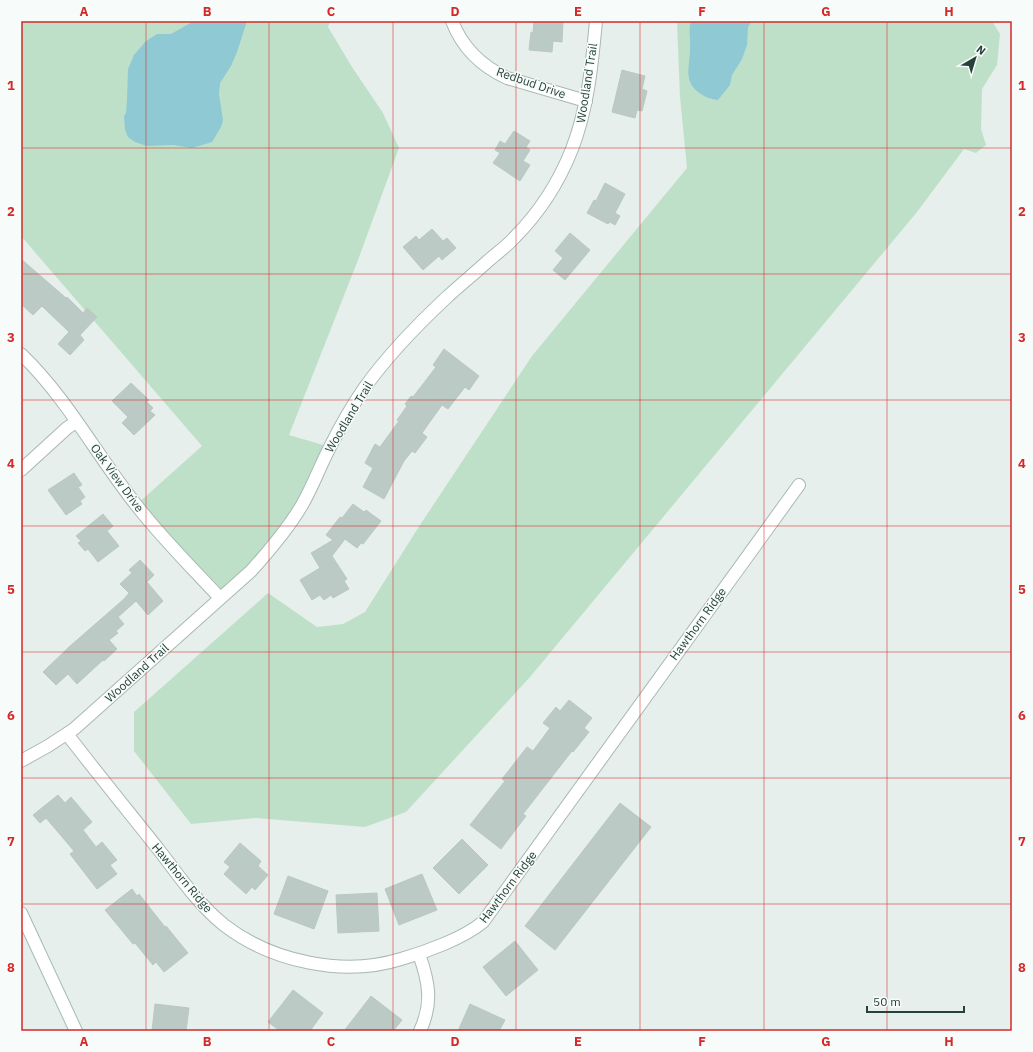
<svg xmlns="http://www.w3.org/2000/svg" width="1033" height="1052" font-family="'IBM Plex Sans',sans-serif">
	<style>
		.green { fill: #bfe0c8 }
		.water { fill: #8ec9d4 }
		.building { fill: #bbcac4; stroke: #b8c9c2 }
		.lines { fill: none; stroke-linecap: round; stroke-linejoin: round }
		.minor-casing { stroke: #a8b8b2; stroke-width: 14 }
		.secondary-casing { stroke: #a4bbb3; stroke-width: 14 }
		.minor { stroke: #fff; stroke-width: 12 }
		.secondary { stroke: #fff; stroke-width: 12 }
		.grid { fill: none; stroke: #d62828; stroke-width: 1; stroke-opacity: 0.55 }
		.labels { text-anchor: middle; stroke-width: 3; stroke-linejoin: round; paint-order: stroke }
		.street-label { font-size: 12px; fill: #24423a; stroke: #f7fbf9 }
		.neatline { fill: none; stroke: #d62828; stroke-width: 1.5 }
		.grid-label { font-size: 13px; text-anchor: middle; font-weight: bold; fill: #d62828 }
	</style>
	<rect width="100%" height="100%" fill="#e6efeb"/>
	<g class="green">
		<path d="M 21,21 L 330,21 L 328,27 L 352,67 L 383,113 L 399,148 L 358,260 L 289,435 L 330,447 L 302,505 L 220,598 L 136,505 L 202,446 L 21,236 Z"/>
		<path d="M 677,21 L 992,21 L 1000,34 L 997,65 L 982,89 L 981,129 L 986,145 L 976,153 L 964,149 L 917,212 L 530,677 L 406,812 L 365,827 L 256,818 L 191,824 L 134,751 L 134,712 L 268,593 L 317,627 L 343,624 L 365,612 L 420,525 L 532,356 L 687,168 L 680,97 Z"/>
	</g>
	<g class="water">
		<path d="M 194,21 L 247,21 L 237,52 L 231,66 L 220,83 L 219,94 L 223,120 L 221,127 L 212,142 L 192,148 L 173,145 L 147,146 L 135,142 L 128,137 L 125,130 L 124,116 L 126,113 L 127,100 L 128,69 L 134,55 L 146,41 L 157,34 L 171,34 Z"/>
		<path d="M 691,21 L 752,21 L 748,27 L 747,45 L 742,59 L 732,75 L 730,85 L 718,100 C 709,99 705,97 698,92 C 683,80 690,66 690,49 C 691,40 688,30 691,21 Z"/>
	</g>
	<g class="building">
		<path d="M 534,21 L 558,21 L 563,22 L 562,42 L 553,41 L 552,52 L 529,50 L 531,32 L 533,33 Z"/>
		<path d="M 622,70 L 645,76 L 642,89 L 647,91 L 642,111 L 637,110 L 635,118 L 612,112 Z"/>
		<path d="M 514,131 L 530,141 L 526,147 L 530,150 L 523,161 L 530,165 L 520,181 L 493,163 L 500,153 L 495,150 L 500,141 L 505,144 Z"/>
		<path d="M 605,183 L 625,194 L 615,213 L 620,216 L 615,225 L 610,222 L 608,224 L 587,213 L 594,200 L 596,201 Z"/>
		<path d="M 432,229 L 443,241 L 447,238 L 456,248 L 442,260 L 439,256 L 423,270 L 403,247 L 416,236 L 419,240 Z"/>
		<path d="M 570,233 L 590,250 L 565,280 L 553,270 L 563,258 L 555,251 Z"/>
		<path d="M 21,259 L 66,298 L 67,297 L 83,313 L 87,308 L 97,317 L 80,335 L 84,340 L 70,355 L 58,344 L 69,332 L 42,306 L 33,315 L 21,304 Z"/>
		<path d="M 444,349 L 479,376 L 469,390 L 465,387 L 448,409 L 442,405 L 422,433 L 427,437 L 415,453 L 412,451 L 404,461 L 384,499 L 363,487 L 373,468 L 365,463 L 375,444 L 380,447 L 399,421 L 397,420 L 407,406 L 405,404 L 411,396 L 413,397 L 436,367 L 433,365 Z"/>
		<path d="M 131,383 L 149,400 L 147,402 L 153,408 L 150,411 L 155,415 L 134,435 L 122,423 L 128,417 L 112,401 Z"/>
		<path d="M 74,473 L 82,485 L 78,487 L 85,497 L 80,501 L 82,504 L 66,515 L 48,490 Z"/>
		<path d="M 353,504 L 364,512 L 366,510 L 381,521 L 363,544 L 361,543 L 357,548 L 345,539 L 332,556 L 347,579 L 344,581 L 349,589 L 333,598 L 331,595 L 324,600 L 320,595 L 312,600 L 300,580 L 320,568 L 311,553 L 333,540 L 326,535 L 340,517 L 342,518 Z"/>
		<path d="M 103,514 L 113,526 L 107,531 L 119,546 L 98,562 L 88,549 L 85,551 L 78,543 L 81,541 L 76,536 Z"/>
		<path d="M 140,560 L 154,575 L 147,582 L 163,601 L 148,615 L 136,601 L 118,617 L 124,624 L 116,631 L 118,633 L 109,640 L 117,649 L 104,661 L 103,660 L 77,684 L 68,674 L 56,685 L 43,672 L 69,647 L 124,599 L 129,593 L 120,584 L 132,573 L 129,570 Z"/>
		<path d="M 569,700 L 592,718 L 584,728 L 589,732 L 573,752 L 572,751 L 523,814 L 526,816 L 501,849 L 470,825 L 505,781 L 502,779 L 527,747 L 533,751 L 550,728 L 543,723 L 556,707 L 560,711 Z"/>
		<path d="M 58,795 L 65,803 L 71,797 L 92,822 L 83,830 L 96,847 L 102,842 L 117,860 L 110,865 L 117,874 L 97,889 L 70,854 L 74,851 L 46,818 L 40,823 L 33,815 Z"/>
		<path d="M 620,803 L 651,827 L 555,950 L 525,926 Z"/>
		<path d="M 462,839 L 488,865 L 459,894 L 433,868 Z"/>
		<path d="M 240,843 L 261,861 L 258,866 L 268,875 L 255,890 L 252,887 L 246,894 L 224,874 L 230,867 L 224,862 Z"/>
		<path d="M 422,874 L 437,910 L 399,925 L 385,889 Z"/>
		<path d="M 288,876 L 328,891 L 314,929 L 274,914 Z"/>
		<path d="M 132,889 L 137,896 L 139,894 L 165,927 L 166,926 L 188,953 L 164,972 L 156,962 L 153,965 L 135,943 L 133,944 L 105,910 Z"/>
		<path d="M 377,893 L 379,931 L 338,933 L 336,895 Z"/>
		<path d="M 515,941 L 538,970 L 506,996 L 483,967 Z"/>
		<path d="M 293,990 L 323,1013 L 310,1031 L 280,1031 L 268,1022 Z"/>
		<path d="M 371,996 L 402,1020 L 393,1031 L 344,1031 Z"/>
		<path d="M 155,1004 L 189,1008 L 186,1031 L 152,1031 Z"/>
		<path d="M 470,1004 L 505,1020 L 499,1031 L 458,1031 Z"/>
	</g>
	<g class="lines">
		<defs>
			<g id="minor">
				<path d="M 452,21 C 462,47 481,66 507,78 L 586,101"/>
				<path d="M 21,354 C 67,398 97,456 137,506 C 162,538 192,568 220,598"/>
				<path d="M 21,470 L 67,428 L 76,422"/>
				<path d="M 67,734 C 97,773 128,811 159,850 C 179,876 198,904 224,925 C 272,962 344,977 401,959 C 426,952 464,938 483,922 L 799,485"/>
				<path d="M 21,761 L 48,746 L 74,729 L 251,571 C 270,550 288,529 302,505 C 313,486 320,466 330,447 C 340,427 352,406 365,387 C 389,354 417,325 446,298 C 460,285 475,273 489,260 C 497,253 507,246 514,238 C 539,213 559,182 572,149 C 588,108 592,64 596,21"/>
				<path d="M 419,954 C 429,982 433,1003 420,1031"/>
			</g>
			<path id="secondary" d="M 21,913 L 76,1031"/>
		</defs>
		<use href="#minor" class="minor-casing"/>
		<use href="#secondary" class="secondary-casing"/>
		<use href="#minor" class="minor"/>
		<use href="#secondary" class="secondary"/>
	</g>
	<path class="grid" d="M 146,21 L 146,1031M 269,21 L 269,1031M 393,21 L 393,1031M 516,21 L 516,1031M 640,21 L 640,1031M 764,21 L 764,1031M 887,21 L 887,1031M 21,148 L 1012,148M 21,274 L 1012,274M 21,400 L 1012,400M 21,526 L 1012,526M 21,652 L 1012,652M 21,778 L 1012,778M 21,904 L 1012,904"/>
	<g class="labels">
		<g class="street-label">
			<text transform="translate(531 83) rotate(19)" y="4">Redbud Drive</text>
			<text transform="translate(587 83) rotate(-81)" y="4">Woodland Trail</text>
			<text transform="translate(349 417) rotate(-59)" y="4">Woodland Trail</text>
			<text transform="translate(117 478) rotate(54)" y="4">Oak View Drive</text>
			<text transform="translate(698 624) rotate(-54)" y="4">Hawthorn Ridge</text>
			<text transform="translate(137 673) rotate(-42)" y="4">Woodland Trail</text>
			<text transform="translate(182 878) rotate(50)" y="4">Hawthorn Ridge</text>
			<text transform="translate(508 887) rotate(-53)" y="4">Hawthorn Ridge</text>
		</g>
	</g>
	<rect width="1033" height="1052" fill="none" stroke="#f7fbf9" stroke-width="44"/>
	<g transform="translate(975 58) rotate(38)" stroke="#f7fbf9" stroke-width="3" paint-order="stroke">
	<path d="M0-3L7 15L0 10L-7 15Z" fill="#24423a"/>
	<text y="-6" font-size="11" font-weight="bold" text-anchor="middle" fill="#24423a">N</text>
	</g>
	<path d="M867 1006v6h97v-6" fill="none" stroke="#24423a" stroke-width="2"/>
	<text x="873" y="1006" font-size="12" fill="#24423a" stroke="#f7fbf9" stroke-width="3" paint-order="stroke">50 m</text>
	<rect x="22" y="22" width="989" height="1008" class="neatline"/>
	<g class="grid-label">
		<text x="84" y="16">A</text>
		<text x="207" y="16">B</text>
		<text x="331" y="16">C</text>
		<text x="455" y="16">D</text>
		<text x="578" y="16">E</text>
		<text x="702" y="16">F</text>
		<text x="826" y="16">G</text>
		<text x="949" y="16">H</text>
		<text x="11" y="90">1</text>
		<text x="1022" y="90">1</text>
		<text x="11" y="216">2</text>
		<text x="1022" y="216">2</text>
		<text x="11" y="342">3</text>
		<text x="1022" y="342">3</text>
		<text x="11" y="468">4</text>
		<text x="1022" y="468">4</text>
		<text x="11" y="594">5</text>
		<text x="1022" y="594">5</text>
		<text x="11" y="720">6</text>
		<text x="1022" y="720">6</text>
		<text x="11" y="846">7</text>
		<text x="1022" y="846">7</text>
		<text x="11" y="972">8</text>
		<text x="1022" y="972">8</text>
		<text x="84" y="1046">A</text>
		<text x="207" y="1046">B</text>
		<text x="331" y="1046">C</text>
		<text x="455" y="1046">D</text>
		<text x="578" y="1046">E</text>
		<text x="702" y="1046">F</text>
		<text x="826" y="1046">G</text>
		<text x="949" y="1046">H</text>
	</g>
</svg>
